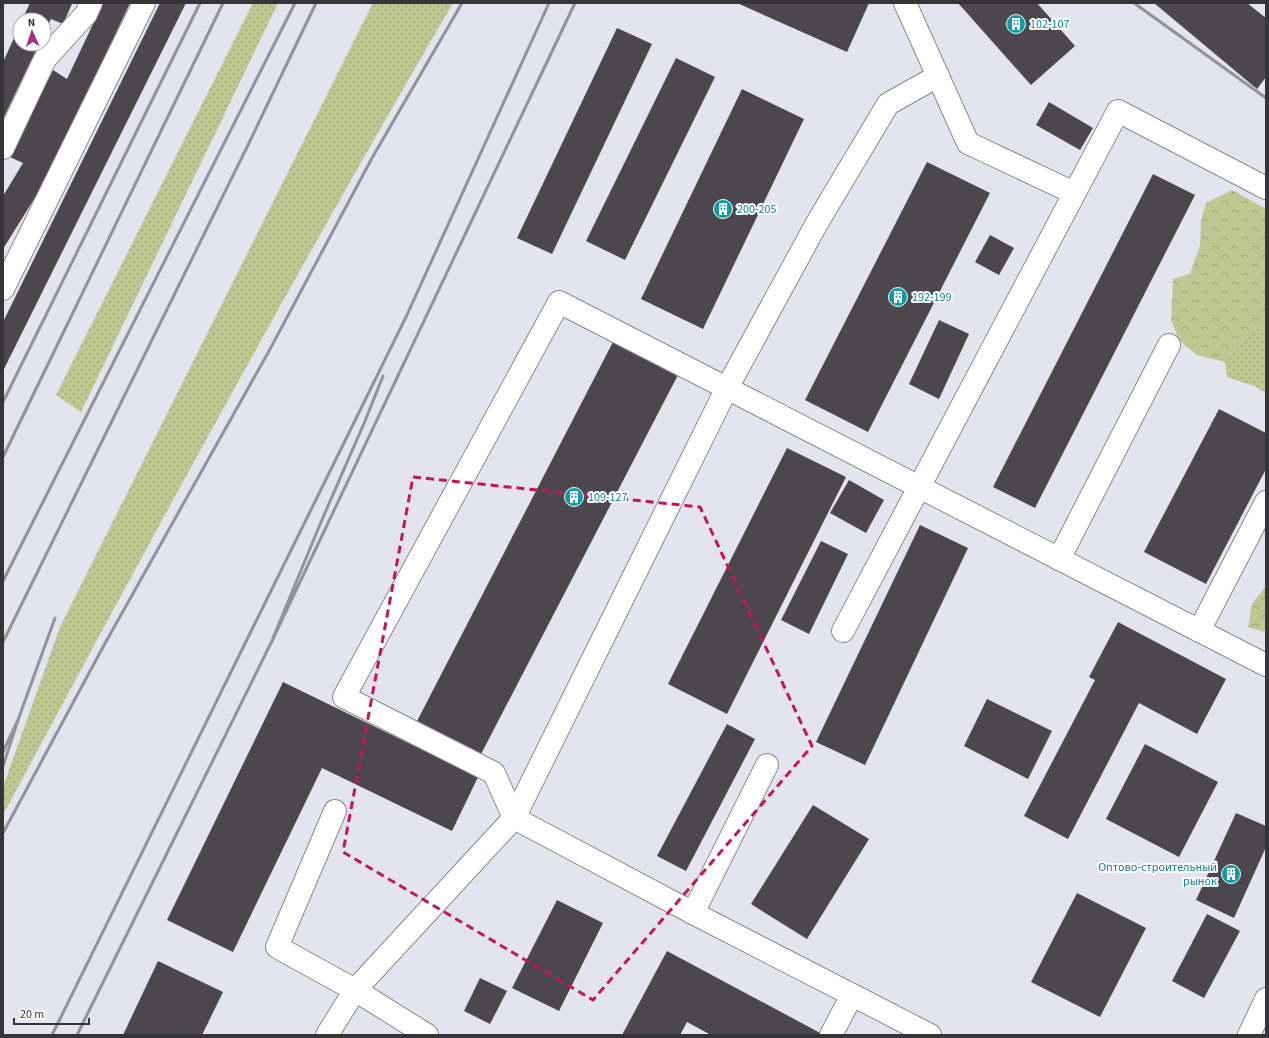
<svg xmlns="http://www.w3.org/2000/svg" width="1269" height="1038" font-family="'Source Sans 3',sans-serif">
	<style>
		.grass { fill: url(#grass-dots) }
		.forest { fill: url(#forest-crowns) }
		.building { fill: #4c474d }
		.lines { fill: none; stroke-linecap: round; stroke-linejoin: round }
		.minor-casing { stroke: #888991; stroke-width: 24 }
		.minor { stroke: #fff; stroke-width: 22 }
		.rail { stroke: #929299; stroke-width: 3 }
		.marked { fill: none; stroke: #c2185b; stroke-width: 3; stroke-dasharray: 8 5; stroke-linejoin: round }
		.labels { text-anchor: middle; stroke-width: 4; stroke-linejoin: round; paint-order: stroke }
		.culture-label { font-size: 12px; fill: #0d838f; stroke: #fff; text-anchor: start }
	</style>
	<defs>
		<pattern id="grass-dots" width="8" height="8" patternUnits="userSpaceOnUse"><rect width="8" height="8" fill="#c0c892"/><path d="M2 2h.1M6 6h.1" fill="none" stroke="#9da378" stroke-width="1.8" stroke-linecap="round"/></pattern>
		<pattern id="forest-crowns" width="20" height="18" patternUnits="userSpaceOnUse"><rect width="20" height="18" fill="#c0c892"/><path d="M2 6a3 3 0 1 1 6 0M12 15a3 3 0 1 1 6 0" fill="none" stroke="#9da378"/></pattern>
	</defs>
	<rect width="100%" height="100%" fill="#e3e4ed"/>
	<g class="grass">
		<path d="M 253,3 L 278,3 L 81,412 L 56,395 Z"/>
		<path d="M 373,3 L 453,3 C 297,270 149,542 3,815 L 3,787 L 60,627 Z"/>
		<path d="M 1266,324 L 1266,393 L 1254,386 L 1227,377 L 1225,362 L 1244,339 Z"/>
	</g>
	<g class="forest">
		<path d="M 1232,190 L 1266,209 L 1266,324 L 1244,339 L 1225,362 L 1197,355 L 1179,340 L 1171,320 L 1173,279 L 1190,274 L 1200,245 L 1201,221 L 1206,203 Z"/>
		<path d="M 1266,586 L 1266,626 L 1264,632 L 1248,627 L 1252,604 Z"/>
	</g>
	<g class="building">
		<path d="M 30,3 L 70,3 L 72,4 L 63,24 L 51,19 L 44,33 L 44,20 L 22,20 Z"/>
		<path d="M 103,3 L 130,3 L 49,175 L 3,249 L 3,196 L 23,163 L 10,157 L 53,70 L 67,79 Z"/>
		<path d="M 160,3 L 186,3 L 3,371 L 3,322 Z"/>
		<path d="M 737,3 L 869,3 L 847,52 Z"/>
		<path d="M 958,3 L 1037,3 L 1075,46 L 1031,85 Z"/>
		<path d="M 1154,3 L 1247,3 L 1266,18 L 1266,77 L 1257,89 Z"/>
		<path d="M 20,25 L 20,44 L 39,44 L 3,119 L 3,62 Z"/>
		<path d="M 617,28 L 652,44 L 552,254 L 517,238 Z"/>
		<path d="M 676,58 L 715,77 L 625,260 L 586,241 Z"/>
		<path d="M 742,89 L 804,119 L 703,329 L 641,299 Z"/>
		<path d="M 1049,102 L 1093,128 L 1080,150 L 1036,125 Z"/>
		<path d="M 927,162 L 990,193 L 868,432 L 805,400 Z"/>
		<path d="M 1153,174 L 1195,195 L 1035,508 L 993,487 Z"/>
		<path d="M 990,235 L 1014,248 L 999,275 L 975,262 Z"/>
		<path d="M 939,320 L 969,334 L 939,399 L 909,384 Z"/>
		<path d="M 614,340 L 679,373 L 479,758 L 415,725 Z"/>
		<path d="M 1219,409 L 1266,433 L 1266,469 L 1206,584 L 1144,552 Z"/>
		<path d="M 787,448 L 846,477 L 727,714 L 668,684 Z"/>
		<path d="M 849,480 L 884,500 L 866,533 L 830,513 Z"/>
		<path d="M 920,525 L 968,548 L 865,765 L 816,742 Z"/>
		<path d="M 821,541 L 848,554 L 809,634 L 781,620 Z"/>
		<path d="M 1118,622 L 1226,679 L 1197,734 L 1139,703 L 1068,839 L 1024,816 L 1095,680 L 1089,677 Z"/>
		<path d="M 283,682 L 478,777 L 452,831 L 322,768 L 233,952 L 167,920 Z"/>
		<path d="M 987,699 L 1052,731 L 1028,779 L 964,746 Z"/>
		<path d="M 727,724 L 755,739 L 686,871 L 657,856 Z"/>
		<path d="M 1145,744 L 1218,782 L 1179,857 L 1106,819 Z"/>
		<path d="M 813,805 L 869,839 L 807,939 L 751,904 Z"/>
		<path d="M 1236,813 L 1266,826 L 1266,847 L 1234,918 L 1196,900 Z"/>
		<path d="M 1077,893 L 1146,928 L 1100,1017 L 1031,982 Z"/>
		<path d="M 557,900 L 603,923 L 559,1011 L 512,988 Z"/>
		<path d="M 1207,914 L 1240,931 L 1204,998 L 1172,981 Z"/>
		<path d="M 667,951 L 824,1035 L 711,1035 L 687,1022 L 680,1035 L 622,1035 Z"/>
		<path d="M 158,961 L 223,992 L 202,1035 L 123,1035 Z"/>
		<path d="M 480,978 L 507,991 L 490,1024 L 464,1011 Z"/>
	</g>
	<g class="lines">
		<defs>
			<g id="minor">
				<path d="M 905,3 L 968,143 L 1074,193"/>
				<path d="M 3,148 L 45,59 L 86,14 L 91,3"/>
				<path d="M 3,289 L 144,3"/>
				<path d="M 1059,559 L 1169,345"/>
				<path d="M 843,631 L 1118,111 L 1266,188"/>
				<path d="M 1199,631 L 1266,502"/>
				<path d="M 335,811 L 277,947 L 355,990 L 427,1035"/>
				<path d="M 693,913 L 767,765"/>
				<path d="M 327,1035 L 355,990 L 514,818 L 727,388 L 817,223 L 888,104 L 938,76"/>
				<path d="M 831,1035 L 852,995"/>
				<path d="M 930,1035 L 693,913 L 514,818 L 494,773 L 344,697 L 559,302 L 1266,665"/>
				<path d="M 1249,1035 L 1266,999"/>
			</g>
		</defs>
		<use href="#minor" class="minor-casing"/>
		<use href="#minor" class="minor"/>
		<g class="rail">
			<path d="M 1134,3 L 1266,98"/>
			<path d="M 383,376 L 365,421 L 321,522 L 271,643 L 575,3"/>
			<path d="M 3,402 L 200,3"/>
			<path d="M 3,457 L 223,3"/>
			<path d="M 3,581 L 295,3"/>
			<path d="M 3,642 L 249,143 L 316,3"/>
			<path d="M 18,720 L 55,618"/>
			<path d="M 3,752 L 18,720 L 3,766"/>
			<path d="M 3,833 L 103,647 L 269,351 L 372,158 L 462,3"/>
			<path d="M 52,1035 L 406,317 L 549,3"/>
			<path d="M 77,1035 L 271,643"/>
		</g>
	</g>
	<path class="marked" d="M 413,477 L 700,507 L 812,746 L 593,1000 L 343,852 Z"/>
	<defs>
		<symbol id="building-disc" viewBox="-11 -11 22 22"><circle r="9.5" fill="#0f9aa8" stroke="#fff"/><path d="M-4-6H4V6H1V3H-1V6H-4ZM-2.5-4.3h1.7v1.8h-1.7ZM.8-4.3h1.7v1.8H.8ZM-2.5-1h1.7V.8h-1.7ZM.8-1h1.7V.8H.8Z" fill="#fff"/></symbol>
	</defs>
	<g fill-rule="evenodd">
		<use href="#building-disc" x="1005" y="13" width="22" height="22"/>
		<use href="#building-disc" x="712" y="198" width="22" height="22"/>
		<use href="#building-disc" x="887" y="286" width="22" height="22"/>
		<use href="#building-disc" x="563" y="486" width="22" height="22"/>
		<use href="#building-disc" x="1220" y="863" width="22" height="22"/>
	</g>
	<g class="labels">
		<g class="culture-label">
			<text x="1030" y="28">102-107</text>
			<text x="737" y="213">200-205</text>
			<text x="912" y="301">192-199</text>
			<text x="588" y="501">109-127</text>
			<text x="1217" y="871" text-anchor="end">Оптово-строительный<tspan x="1217" dy="14">рынок</tspan></text>
		</g>
	</g>
	<rect width="1269" height="1038" fill="none" stroke="#353539" stroke-width="8"/>
	<g transform="translate(32 32) rotate(357)"><circle r="19" fill="#ffffff" stroke="#aeaeb0"/>
	<path d="M0-3L7 15L0 10L-7 15Z" fill="#a3318e"/>
	<text y="-6" font-size="11" font-weight="bold" text-anchor="middle" fill="#353539">N</text>
	</g>
	<path d="M14 1018v6h75v-6" fill="none" stroke="#353539" stroke-width="2"/>
	<text x="20" y="1018" font-size="12" fill="#353539" stroke="#ffffff" stroke-width="3" paint-order="stroke">20 m</text>
</svg>
